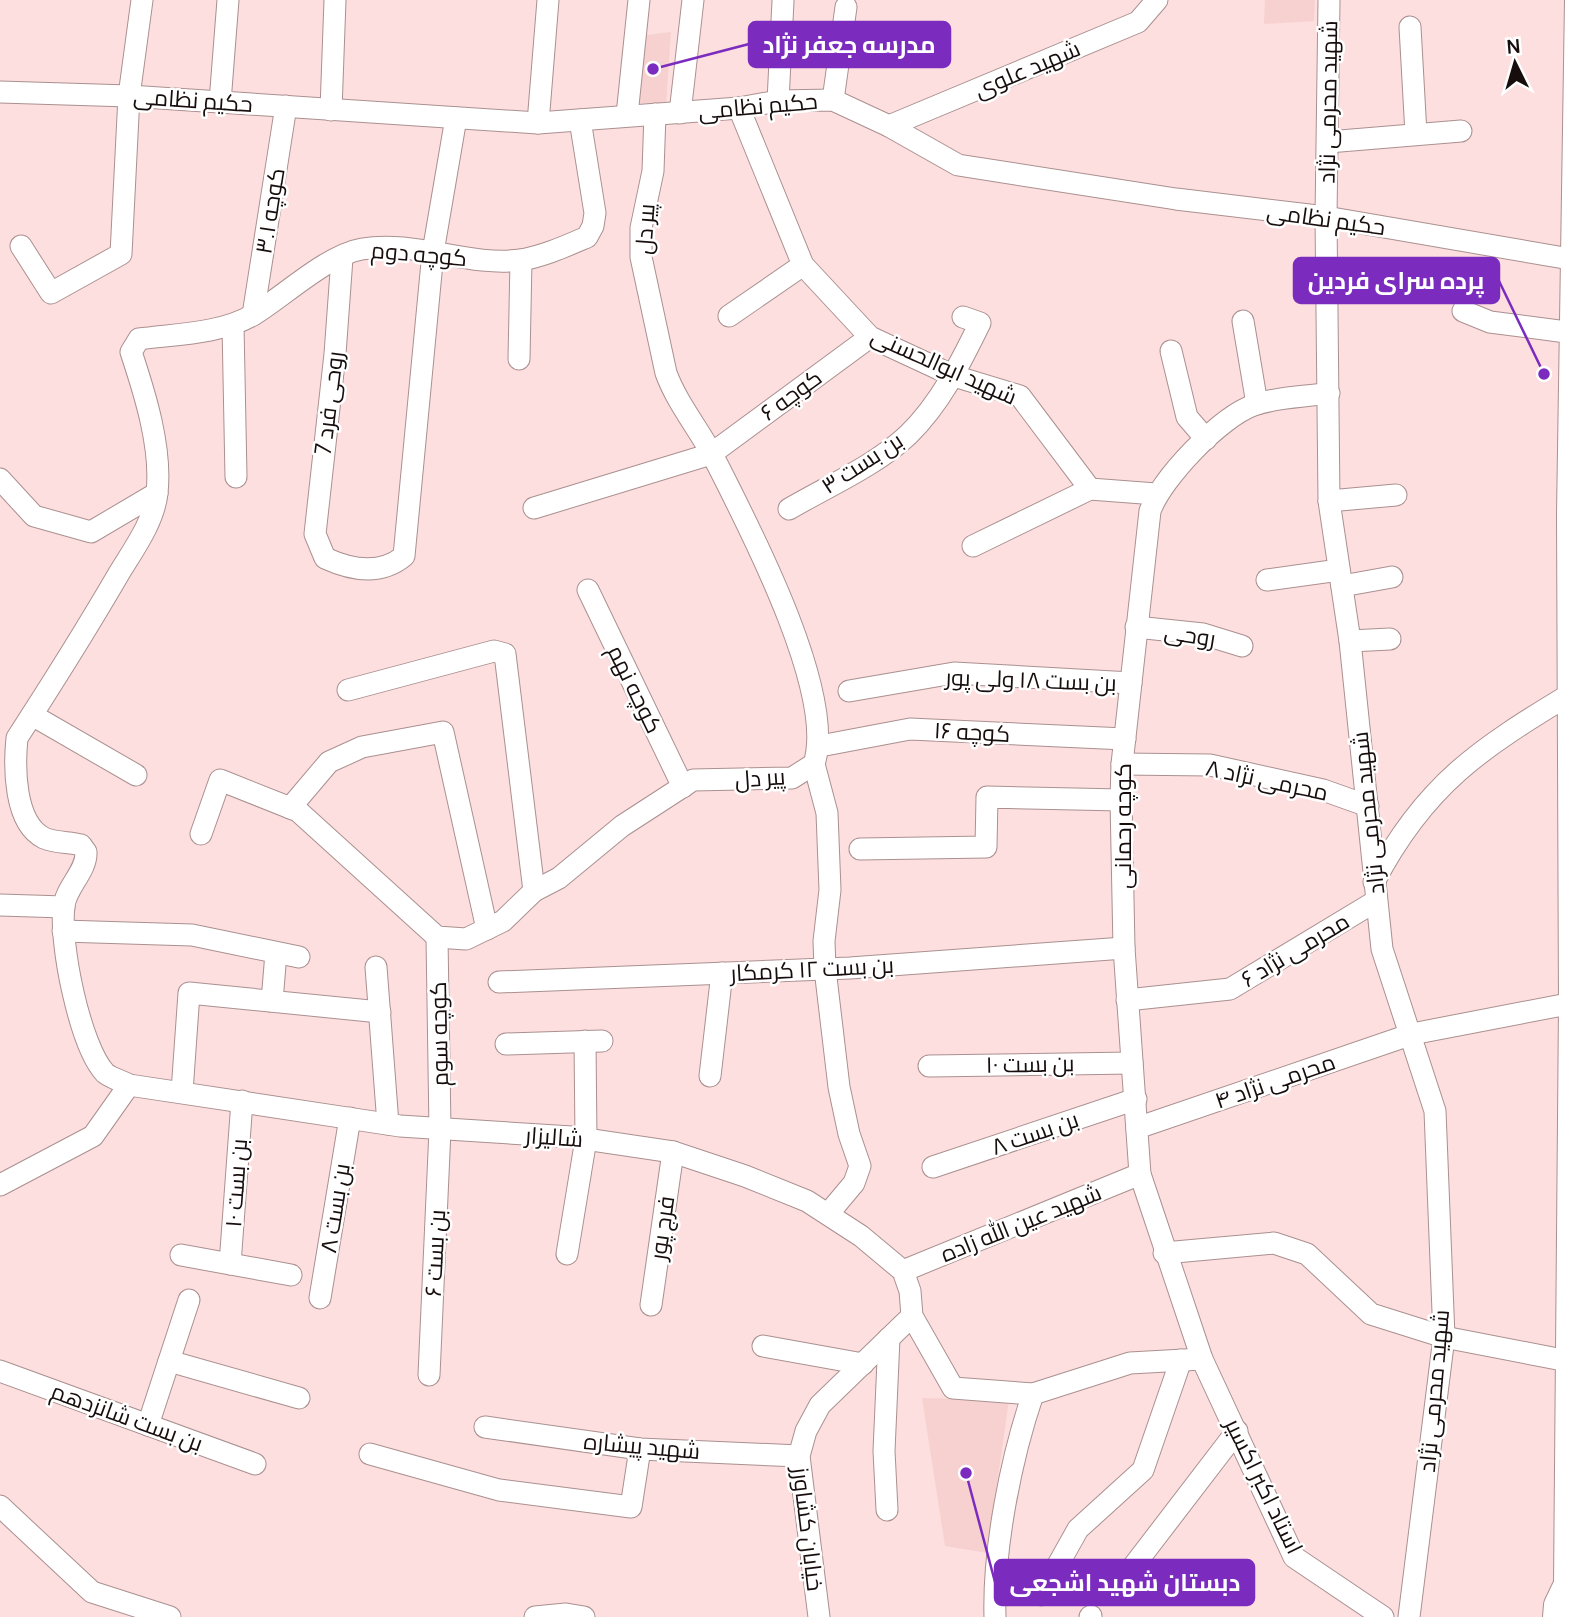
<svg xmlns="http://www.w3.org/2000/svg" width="1578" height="1617" font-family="Manrope,Cairo,sans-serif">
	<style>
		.built { fill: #f7d1d0 }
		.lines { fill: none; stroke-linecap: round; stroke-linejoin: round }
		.minor-casing { stroke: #ab9090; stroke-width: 23 }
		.tertiary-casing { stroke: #ab9090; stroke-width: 28 }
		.minor { stroke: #fff; stroke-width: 21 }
		.tertiary { stroke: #fff; stroke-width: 26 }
		.labels { text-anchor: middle; stroke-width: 5; stroke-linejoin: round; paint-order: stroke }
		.street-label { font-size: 23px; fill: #170d0d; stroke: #fff }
		.leader { fill: none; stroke: #7b2cbf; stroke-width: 2.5 }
		.callout-dot { fill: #7b2cbf; stroke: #fff; stroke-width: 2.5 }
		.callout { fill: #7b2cbf; stroke: #7b2cbf; stroke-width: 2.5 }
		.callout-label { font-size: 24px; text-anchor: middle; font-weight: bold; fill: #fff }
	</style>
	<rect width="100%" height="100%" fill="#fcdfde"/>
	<g class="built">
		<path d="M 1265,0 L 1315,0 L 1314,21 L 1264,24 Z"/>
		<path d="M 671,32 L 666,104 L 637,103 L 639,36 Z"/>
		<path d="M 922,1398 L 1009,1400 L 987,1553 L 945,1546 Z"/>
	</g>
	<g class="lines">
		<defs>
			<g id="minor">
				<path d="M 1329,0 L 1326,217 L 1329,501 L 1350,641 L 1382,949 L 1435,1111 L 1444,1337 L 1409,1617"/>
				<path d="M 1410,27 L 1416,134"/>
				<path d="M 0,92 L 129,96 L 538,123 L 739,108 L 778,101 L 833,100 L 889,126 L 958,165 L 1176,199 L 1326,217 L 1576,260"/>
				<path d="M 833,100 L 846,7"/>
				<path d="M 778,101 L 783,1"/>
				<path d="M 220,102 L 228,0"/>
				<path d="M 739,108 L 803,265 L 870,337 L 954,376 L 1020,396 L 1090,489 L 1156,494"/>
				<path d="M 331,110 L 335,0"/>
				<path d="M 680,113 L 693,0"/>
				<path d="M 627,115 L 639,0"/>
				<path d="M 580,120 L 595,213 L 593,226 L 587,237 C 566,246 544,256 521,260 C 468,267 415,240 362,249 C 327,255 283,297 253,315 C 220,334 175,334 139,339 L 131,352 C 145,394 162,448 157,493 C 154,522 133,550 118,575 C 86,630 52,684 17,738 C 14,767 14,823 44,838 C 56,843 69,842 81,845 L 86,852 C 87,871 66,887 64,906 C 59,943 80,1046 105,1073 C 111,1078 122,1081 129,1085 L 400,1126 L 572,1137 L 673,1152 L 745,1176 L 807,1201 L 861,1236 L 903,1271 L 910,1291 L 912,1316 L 953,1388 L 1033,1394 L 1130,1363 L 1202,1359"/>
				<path d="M 538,123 L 548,0"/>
				<path d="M 889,126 L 1138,22 L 1157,0"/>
				<path d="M 1328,142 L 1461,131"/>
				<path d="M 21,246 L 51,293 L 121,254 L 129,96 L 142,0"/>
				<path d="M 342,258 L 335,354 L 315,534 L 325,558 C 351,570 380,576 404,556 L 433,252 L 456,118"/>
				<path d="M 1463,311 L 1490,322 L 1574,333"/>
				<path d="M 253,315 L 286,106"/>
				<path d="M 729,316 L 803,265"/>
				<path d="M 1243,321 L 1257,404"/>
				<path d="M 233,325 L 236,477"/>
				<path d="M 1171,351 L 1187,417 L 1206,439"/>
				<path d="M 519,359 L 521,260"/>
				<path d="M 1329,393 C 1305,397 1276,397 1254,405 C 1220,417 1162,478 1150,511 L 1122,764 L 1121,800 L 1124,948 L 1140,1174 L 1202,1359 L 1294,1557 L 1383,1617"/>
				<path d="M 0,479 L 34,516 L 91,532 L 157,493"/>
				<path d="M 1329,501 L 1396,495"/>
				<path d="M 534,508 L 711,454 L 870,337"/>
				<path d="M 789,509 C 828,486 875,466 908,435 C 940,404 961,362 980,323 L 963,317"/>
				<path d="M 973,546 L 1090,489"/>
				<path d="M 1267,580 L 1339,570"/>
				<path d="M 1342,586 L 1392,577"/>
				<path d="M 588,590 L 683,787"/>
				<path d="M 1136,627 L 1203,634 L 1242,646"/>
				<path d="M 1350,641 L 1390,639"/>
				<path d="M 348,690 L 494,651 L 505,654 L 534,891"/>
				<path d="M 849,691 L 954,673 L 1131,683"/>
				<path d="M 32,715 L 136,775"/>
				<path d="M 820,746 L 910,729 L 1125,739"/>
				<path d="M 814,764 L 827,813 L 830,890 L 824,941 L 825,969 L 839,1087 L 849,1134 L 860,1166 L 854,1183 L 828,1214"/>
				<path d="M 1122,764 L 1210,765 L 1323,790 L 1368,806"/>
				<path d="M 290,808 L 329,762 L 362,747 L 443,732 L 487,929"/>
				<path d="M 201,834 L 220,780 L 298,811 L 437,937 L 466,939 L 503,921 L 534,891 L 559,878 L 622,826 L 693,780 L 792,778 L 814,764 C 837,693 747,523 713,456 C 698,428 677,403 666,373 L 641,257 L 641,228 L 653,171 L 655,114"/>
				<path d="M 860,849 L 986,847 L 987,797 L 1121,800"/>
				<path d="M 1374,882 C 1425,784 1481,748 1572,693 L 1578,693"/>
				<path d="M 0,905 L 64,907"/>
				<path d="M 63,931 L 192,935 L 299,957"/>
				<path d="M 376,967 L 388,1124"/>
				<path d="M 499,982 L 850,968 L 1124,948"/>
				<path d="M 1127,1000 L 1230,989 L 1376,901"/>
				<path d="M 272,1001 L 276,953"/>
				<path d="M 506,1044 L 602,1041"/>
				<path d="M 929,1066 L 1132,1063"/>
				<path d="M 710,1076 L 722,973"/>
				<path d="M 182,1092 L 189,993 L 380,1012"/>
				<path d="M 1137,1128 L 1412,1034 L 1578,1002"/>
				<path d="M 933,1167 L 1136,1099"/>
				<path d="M 0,1185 L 93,1136 L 129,1085"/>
				<path d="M 1164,1253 L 1274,1243 L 1307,1254 L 1371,1314 L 1444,1337 L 1568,1361"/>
				<path d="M 567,1254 L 586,1139 L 585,1041"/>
				<path d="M 181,1255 L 291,1275"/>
				<path d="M 230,1264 L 242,1101"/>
				<path d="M 903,1271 L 1140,1174"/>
				<path d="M 320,1298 L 350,1118"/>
				<path d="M 651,1305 L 673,1152"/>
				<path d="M 763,1346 L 863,1364"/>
				<path d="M 169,1361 L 299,1398"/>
				<path d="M 0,1371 L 255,1464"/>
				<path d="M 429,1375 L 440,1130 L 437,937"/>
				<path d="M 148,1425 L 189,1300"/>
				<path d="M 485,1427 L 640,1449 L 799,1456"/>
				<path d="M 370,1454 L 499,1490 L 631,1507 L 640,1449"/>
				<path d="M 0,1506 L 92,1592 L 170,1617"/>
				<path d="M 887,1510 L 884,1451 L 889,1338"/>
				<path d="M 1119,1585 L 1237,1431"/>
				<path d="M 1041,1595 L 1078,1529 L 1143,1470 L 1181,1360"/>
				<path d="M 535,1617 L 566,1614 L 584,1617"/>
				<path d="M 819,1617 L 799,1456 L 806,1431 L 820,1405 L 912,1316"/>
				<path d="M 995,1617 C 993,1549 1011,1458 1033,1394"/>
				<path d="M 1090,1617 L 1091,1616"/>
			</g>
			<g id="tertiary">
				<path d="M 1556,1617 L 1557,1605 L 1567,1584"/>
				<path d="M 1575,1617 L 1576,1606 L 1567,1584 L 1572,1005 L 1570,515 L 1578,0"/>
			</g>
		</defs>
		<use href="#minor" class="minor-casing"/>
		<use href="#tertiary" class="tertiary-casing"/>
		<use href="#minor" class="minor"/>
		<use href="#tertiary" class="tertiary"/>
	</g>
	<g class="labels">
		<g class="street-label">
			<text transform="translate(1027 69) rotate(-23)" y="8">شهید علوی</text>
			<text transform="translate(193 100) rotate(4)" y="8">حکیم نظامی</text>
			<text transform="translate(1328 102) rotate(-89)" y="8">شهید محرمی نژاد</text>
			<text transform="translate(758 106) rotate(-5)" y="8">حکیم نظامی</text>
			<text transform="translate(270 211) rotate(-81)" y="8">کوچه ۳.۱</text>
			<text transform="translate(1326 219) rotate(8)" y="8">حکیم نظامی</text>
			<text transform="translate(645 229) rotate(-86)" y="8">پیر دل</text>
			<text transform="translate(419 254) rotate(5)" y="8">کوچه دوم</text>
			<text transform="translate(944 366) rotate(24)" y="8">شهید ابوالحسنی</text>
			<text transform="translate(791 395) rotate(-36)" y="8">کوچه ۶</text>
			<text transform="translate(329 403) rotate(-83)" y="8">روحی فرد 7</text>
			<text transform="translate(862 463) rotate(-33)" y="8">بن بست ۳</text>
			<text transform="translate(1190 635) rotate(9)" y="8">روحی</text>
			<text transform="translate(1031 680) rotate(2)" y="8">بن بست ۱۸ ولی پور</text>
			<text transform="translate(635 689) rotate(64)" y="8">کوچه نهم</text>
			<text transform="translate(972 732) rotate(3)" y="8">کوچه ۱۶</text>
			<text transform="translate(760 778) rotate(-4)" y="8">پیر دل</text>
			<text transform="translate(1267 780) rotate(12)" y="8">محرمی نژاد ۸</text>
			<text transform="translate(1368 813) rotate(-96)" y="8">شهید محرمی نژاد</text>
			<text transform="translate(1123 826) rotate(-90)" y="8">کوچه رحمانی</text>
			<text transform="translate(1295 950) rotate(-31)" y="8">محرمی نژاد ۶</text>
			<text transform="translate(812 969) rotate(-3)" y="8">بن بست ۱۲ کرمکار</text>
			<text transform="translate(439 1034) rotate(-91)" y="8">کوچه سوم</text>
			<text transform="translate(1030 1064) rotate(-1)" y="8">بن بست ۱۰</text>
			<text transform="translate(1275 1081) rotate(-19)" y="8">محرمی نژاد ۴</text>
			<text transform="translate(1035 1133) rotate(-19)" y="8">بن بست ۸</text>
			<text transform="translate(554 1137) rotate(4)" y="8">شالیزار</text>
			<text transform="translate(236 1183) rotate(-86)" y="8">بن بست ۱۰</text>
			<text transform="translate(335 1208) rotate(-81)" y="8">بن بست ۸</text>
			<text transform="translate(1021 1223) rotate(-22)" y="8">شهید عین الله زاده</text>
			<text transform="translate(662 1228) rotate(-82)" y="8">فرج پور</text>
			<text transform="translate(435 1253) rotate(-87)" y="8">بن بست ۶</text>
			<text transform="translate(1434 1391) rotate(-85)" y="8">شهید محرمی نژاد</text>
			<text transform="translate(127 1417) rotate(20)" y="8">بن بست شانزدهم</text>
			<text transform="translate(642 1446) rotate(5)" y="8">شهید پیشاره</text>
			<text transform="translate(1264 1486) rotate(64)" y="8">استاد اکبر اکسیر</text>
			<text transform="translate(808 1529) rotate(83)" y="8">خیابان کشاورز</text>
		</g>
	</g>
	<path class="leader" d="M653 69L749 44M1544 374L1499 281M966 1473L995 1582"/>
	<g class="callout-dot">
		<circle cx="653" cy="69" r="7"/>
		<circle cx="1544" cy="374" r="7"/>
		<circle cx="966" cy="1473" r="7"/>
	</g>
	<g class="callout">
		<rect x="749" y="22" width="201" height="45" rx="7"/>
		<rect x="1294" y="258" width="205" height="45" rx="7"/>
		<rect x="995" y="1560" width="259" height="45" rx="7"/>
	</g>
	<g class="callout-label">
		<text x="849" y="53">مدرسه جعفر نژاد</text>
		<text x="1396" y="289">پرده سرای فردین</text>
		<text x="1125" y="1591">دبستان شهید اشجعی</text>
	</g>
	<g transform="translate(1515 63) rotate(355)" stroke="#ffffff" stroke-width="5" paint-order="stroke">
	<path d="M0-5L12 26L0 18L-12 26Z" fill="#170d0d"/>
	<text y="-10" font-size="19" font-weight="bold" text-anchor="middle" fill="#170d0d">N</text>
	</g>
</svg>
